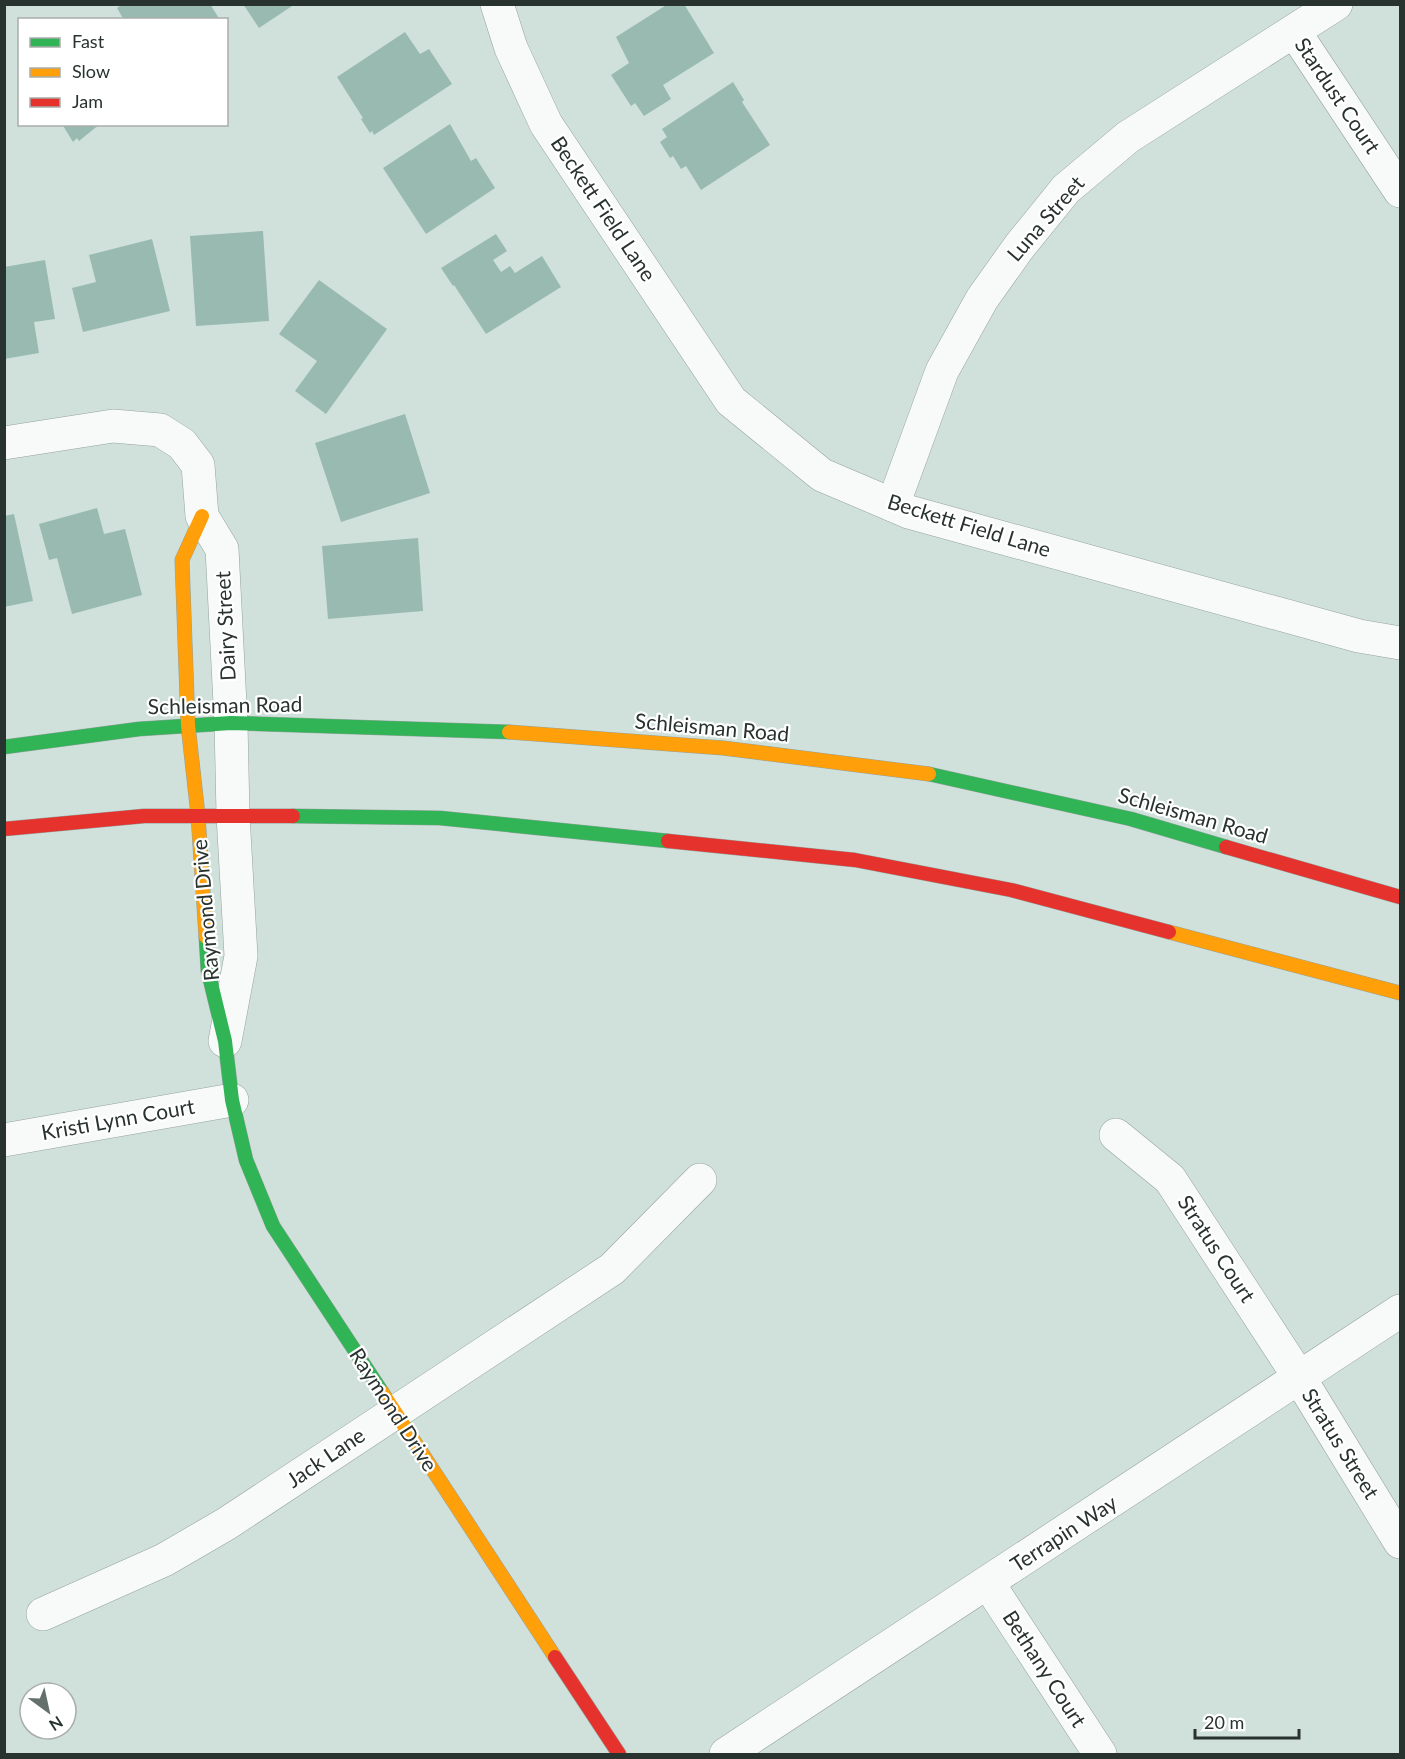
<svg xmlns="http://www.w3.org/2000/svg" width="1405" height="1759" font-family="Lato,sans-serif">
	<style>
		.building { fill: #98bab1 }
		.lines { fill: none; stroke-linecap: round; stroke-linejoin: round }
		.street-casing { stroke: #95a29e; stroke-width: 34 }
		.fast-casing { stroke: #95a29e; stroke-width: 15 }
		.slow-casing { stroke: #95a29e; stroke-width: 15 }
		.jam-casing { stroke: #95a29e; stroke-width: 15 }
		.street { stroke: #f8fafa; stroke-width: 33 }
		.fast { stroke: #30b455; stroke-width: 14 }
		.slow { stroke: #ff9f0a; stroke-width: 14 }
		.jam { stroke: #e5322d; stroke-width: 14 }
		.labels { text-anchor: middle; stroke-width: 4.5; stroke-linejoin: round; paint-order: stroke }
		.street-label { font-size: 21px; fill: #28332f; stroke: #fff }
	</style>
	<rect width="100%" height="100%" fill="#d0e1db"/>
	<g class="building">
		<path d="M 123,4 L 210,4 L 220,20 L 124,20 L 117,8 Z"/>
		<path d="M 243,4 L 295,4 L 259,28 Z"/>
		<path d="M 668,4 L 684,4 L 714,53 L 663,85 L 671,99 L 644,116 L 635,103 L 631,106 L 611,75 L 629,63 L 616,37 Z"/>
		<path d="M 405,32 L 420,54 L 429,49 L 452,84 L 374,135 L 372,131 L 370,133 L 361,119 L 363,118 L 337,77 Z"/>
		<path d="M 733,82 L 744,100 L 742,102 L 770,145 L 701,190 L 686,166 L 681,169 L 673,156 L 670,158 L 660,142 L 667,137 L 662,129 Z"/>
		<path d="M 62,124 L 100,124 L 79,141 L 77,138 L 73,142 Z"/>
		<path d="M 450,124 L 471,161 L 476,158 L 495,188 L 426,234 L 383,168 Z"/>
		<path d="M 263,231 L 269,321 L 196,326 L 190,236 Z"/>
		<path d="M 496,234 L 507,251 L 493,260 L 501,272 L 510,266 L 515,273 L 542,256 L 561,287 L 486,334 L 454,285 L 453,286 L 441,268 Z"/>
		<path d="M 152,239 L 170,311 L 83,332 L 72,288 L 96,282 L 89,255 Z"/>
		<path d="M 45,260 L 55,319 L 34,322 L 39,353 L 4,359 L 4,267 Z"/>
		<path d="M 319,280 L 387,329 L 326,414 L 295,391 L 317,361 L 279,334 Z"/>
		<path d="M 405,414 L 430,493 L 341,522 L 315,443 Z"/>
		<path d="M 97,508 L 104,534 L 125,529 L 142,595 L 72,614 L 57,558 L 49,560 L 39,524 Z"/>
		<path d="M 14,514 L 33,601 L 4,607 L 4,516 Z"/>
		<path d="M 418,538 L 423,611 L 328,619 L 322,546 Z"/>
	</g>
	<g class="lines">
		<defs>
			<g id="street">
				<path d="M 497,4 L 511,48 L 546,124 L 731,401 L 822,475 L 909,512 L 1359,636 L 1400,643"/>
				<path d="M 1294,31 L 1400,191"/>
				<path d="M 4,443 L 113,426 L 160,430 L 182,444 L 198,465 L 202,516 L 222,549 L 231,723 L 233,815 L 241,956 L 225,1041"/>
				<path d="M 893,505 L 942,371 L 982,299 L 1019,247 L 1066,189 L 1128,137 L 1336,4"/>
				<path d="M 1116,1135 L 1170,1179 L 1299,1377 L 1400,1542"/>
				<path d="M 4,1140 L 232,1100"/>
				<path d="M 988,1583 L 1100,1754"/>
				<path d="M 43,1614 L 164,1560 L 226,1524 L 612,1269 L 700,1180"/>
				<path d="M 726,1754 L 1400,1311"/>
			</g>
			<g id="fast">
				<path d="M 4,747 L 139,729 L 231,723 L 509,732"/>
				<path d="M 929,774 L 1131,819 L 1226,847"/>
				<path d="M 293,816 L 440,818 L 668,841"/>
				<path d="M 206,937 L 208,971 L 225,1041 L 232,1100 L 246,1160 L 273,1226 L 382,1392"/>
			</g>
			<g id="slow">
				<path d="M 202,516 L 182,560 L 188,725 L 198,815 L 206,937"/>
				<path d="M 509,732 L 723,748 L 929,774"/>
				<path d="M 1169,932 L 1400,993"/>
				<path d="M 382,1392 L 555,1657"/>
			</g>
			<g id="jam">
				<path d="M 4,829 L 144,816 L 293,816"/>
				<path d="M 668,841 L 855,860 L 1011,890 L 1169,932"/>
				<path d="M 1226,847 L 1400,897"/>
				<path d="M 555,1657 L 619,1754"/>
			</g>
		</defs>
		<use href="#street" class="street-casing"/>
		<use href="#fast" class="fast-casing"/>
		<use href="#slow" class="slow-casing"/>
		<use href="#jam" class="jam-casing"/>
		<use href="#street" class="street"/>
		<use href="#fast" class="fast"/>
		<use href="#slow" class="slow"/>
		<use href="#jam" class="jam"/>
	</g>
	<g class="labels">
		<g class="street-label">
			<text transform="translate(1337 96) rotate(56)" y="7">Stardust Court</text>
			<text transform="translate(603 209) rotate(56)" y="7">Beckett Field Lane</text>
			<text transform="translate(1046 219) rotate(-49)" y="7">Luna Street</text>
			<text transform="translate(969 526) rotate(17)" y="7">Beckett Field Lane</text>
			<text transform="translate(226 626) rotate(-93)" y="7">Dairy Street</text>
			<text transform="translate(225 706) rotate(-1)" y="7">Schleisman Road</text>
			<text transform="translate(712 728) rotate(5)" y="7">Schleisman Road</text>
			<text transform="translate(1193 816) rotate(16)" y="7">Schleisman Road</text>
			<text transform="translate(206 910) rotate(-95)" y="7">Raymond Drive</text>
			<text transform="translate(118 1120) rotate(-10)" y="7">Kristi Lynn Court</text>
			<text transform="translate(1216 1249) rotate(57)" y="7">Stratus Court</text>
			<text transform="translate(393 1410) rotate(57)" y="7">Raymond Drive</text>
			<text transform="translate(1340 1444) rotate(58)" y="7">Stratus Street</text>
			<text transform="translate(326 1458) rotate(-34)" y="7">Jack Lane</text>
			<text transform="translate(1064 1534) rotate(-33)" y="7">Terrapin Way</text>
			<text transform="translate(1044 1669) rotate(57)" y="7">Bethany Court</text>
		</g>
	</g>
	<rect width="1405" height="1759" fill="none" stroke="#28332f" stroke-width="12"/>
	<rect x="18" y="18" width="210" height="108" fill="#ffffff" stroke="#a9adac" stroke-width="1.5"/>
	<rect x="30" y="38" width="30" height="9" fill="#30b455" stroke="#a9adac" stroke-width="1.5"/>
	<text x="72" y="48" font-size="18" fill="#28332f">Fast</text>
	<rect x="30" y="68" width="30" height="9" fill="#ff9f0a" stroke="#a9adac" stroke-width="1.5"/>
	<text x="72" y="78" font-size="18" fill="#28332f">Slow</text>
	<rect x="30" y="98" width="30" height="9" fill="#e5322d" stroke="#a9adac" stroke-width="1.5"/>
	<text x="72" y="108" font-size="18" fill="#28332f">Jam</text>
	<g transform="translate(48 1711) rotate(147)"><circle r="28" fill="#ffffff" stroke="#a9adac" stroke-width="1.5"/>
	<path d="M0-4.5L10 22L0 15L-10 22Z" fill="#63706b"/>
	<text y="-9" font-size="16" font-weight="bold" text-anchor="middle" fill="#28332f">N</text>
	</g>
	<path d="M1195 1729v9h104v-9" fill="none" stroke="#28332f" stroke-width="3"/>
	<text x="1204" y="1729" font-size="18" fill="#28332f" stroke="#ffffff" stroke-width="4.5" paint-order="stroke">20 m</text>
</svg>
